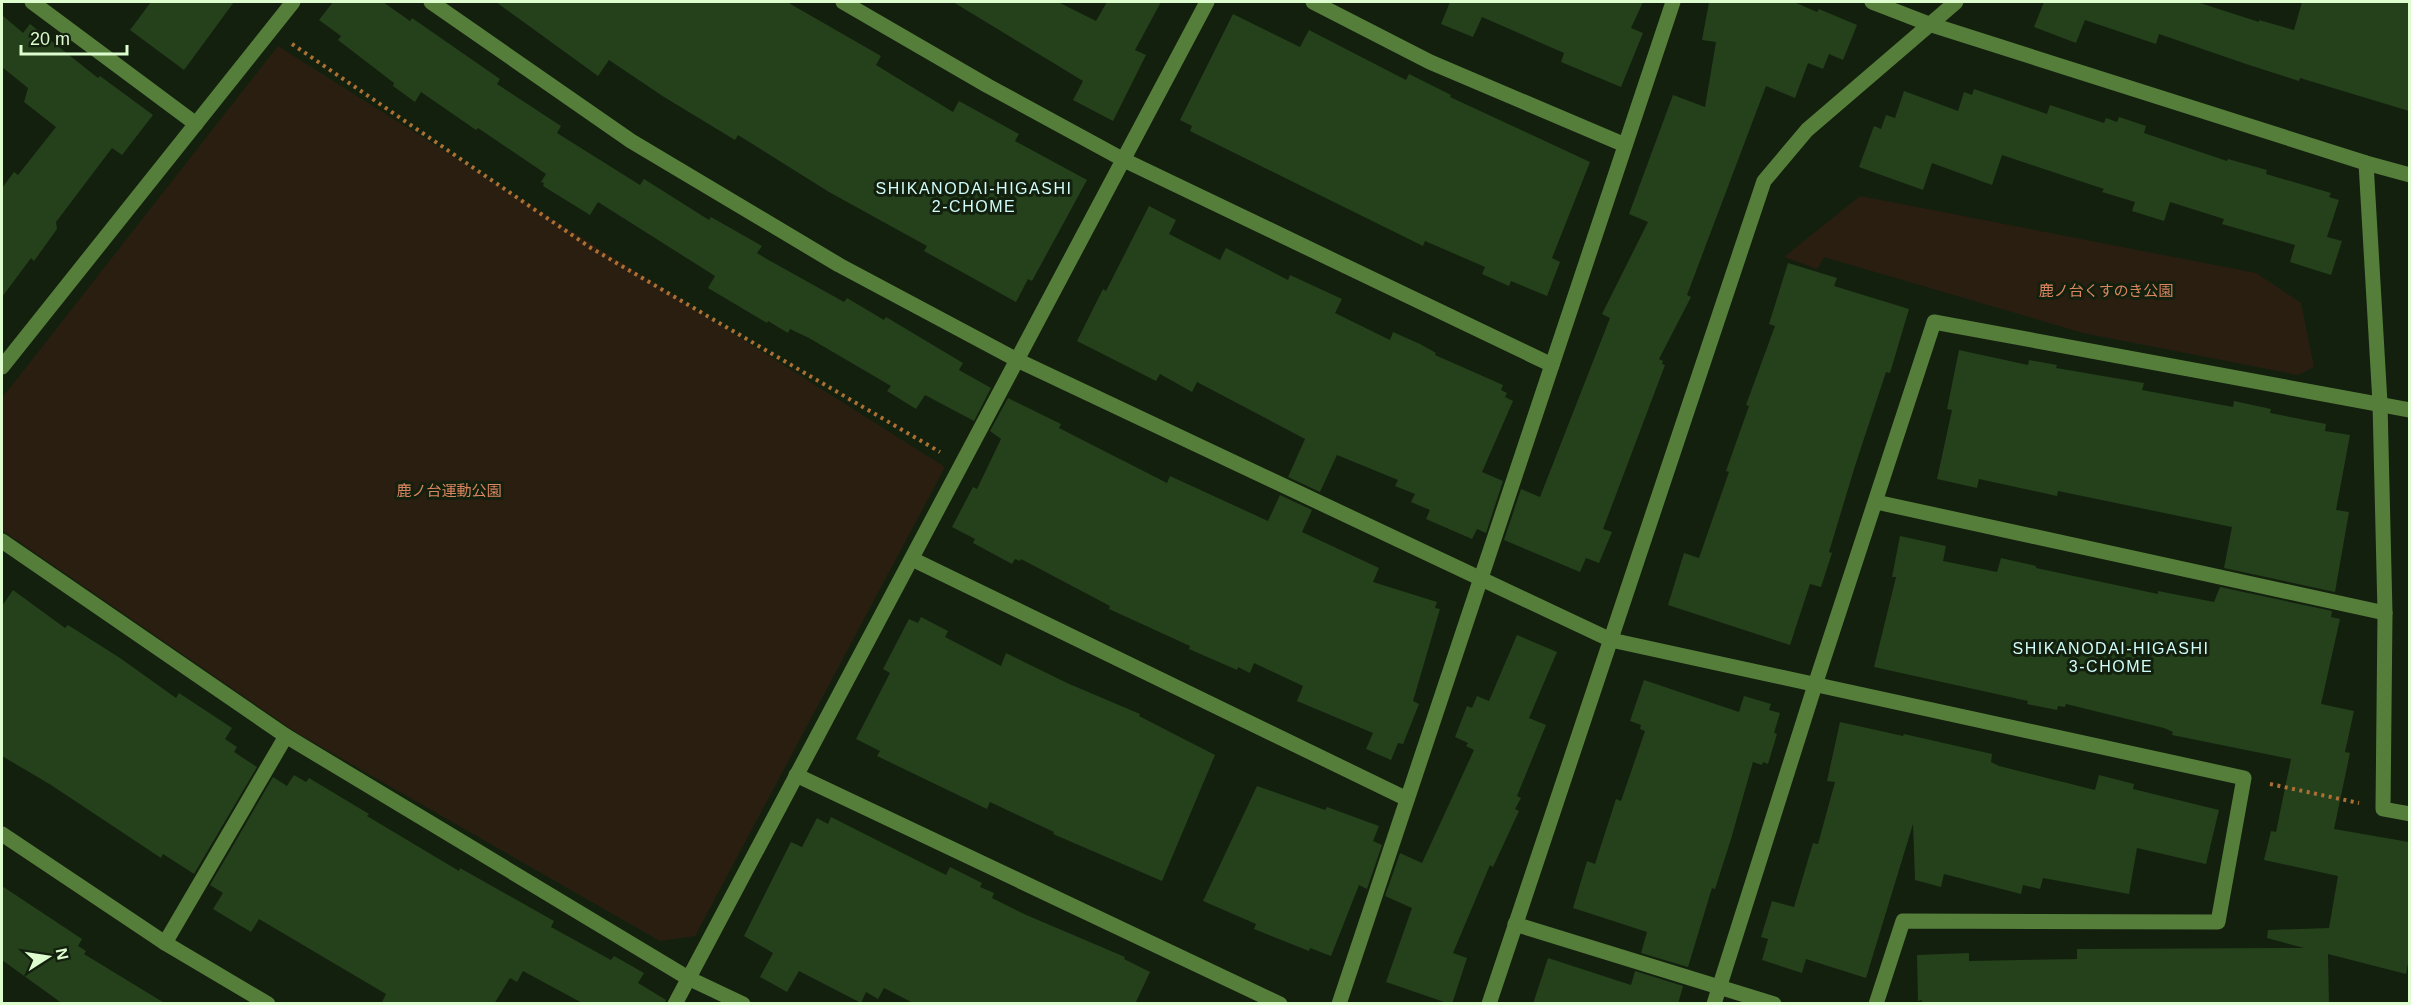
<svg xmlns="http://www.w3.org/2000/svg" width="2411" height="1005" font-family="Arial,'Noto Sans JP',sans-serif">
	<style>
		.green { fill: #2a1e11 }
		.building { fill: #24411b }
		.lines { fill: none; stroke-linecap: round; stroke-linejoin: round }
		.path { stroke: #ad7033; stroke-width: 4; stroke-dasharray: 3 4.5; stroke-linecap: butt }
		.minor { stroke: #567e3b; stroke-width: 15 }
		.labels { text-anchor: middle; stroke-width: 6; stroke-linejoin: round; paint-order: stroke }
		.park-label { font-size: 15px; fill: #da855f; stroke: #13200e }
		.neighbourhood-label { font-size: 16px; letter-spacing: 1.5px; fill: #d1fdfa; stroke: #13200e }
	</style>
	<rect width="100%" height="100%" fill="#13200e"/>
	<g class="green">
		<path d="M 278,46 L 945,467 L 695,936 L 660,941 L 297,733 L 2,530 L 2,398 Z"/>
		<path d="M 1860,196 L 2256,273 L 2301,303 L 2314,367 L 2298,375 L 2083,333 L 1824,257 L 1817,269 L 1784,257 Z"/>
	</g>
	<g class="building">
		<path d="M 151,2 L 234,2 L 184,70 L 130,30 Z"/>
		<path d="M 333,2 L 383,2 L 410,21 L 412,18 L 500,79 L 497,84 L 561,126 L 557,133 L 640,185 L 644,179 L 709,220 L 711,217 L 762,246 L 757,253 L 765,258 L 844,302 L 847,298 L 884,320 L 886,317 L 963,363 L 959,370 L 991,388 L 974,421 L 925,395 L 916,409 L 887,391 L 891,386 L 809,338 L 790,329 L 788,333 L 768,321 L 767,323 L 708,288 L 715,276 L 598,202 L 590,215 L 543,186 L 544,183 L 541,182 L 546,174 L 478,128 L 476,130 L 421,92 L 415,102 L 393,86 L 394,83 L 338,40 L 341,36 L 319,20 Z"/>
		<path d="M 496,2 L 787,2 L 881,56 L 876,65 L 953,112 L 959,101 L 1019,134 L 1015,141 L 1087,180 L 1032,281 L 1028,279 L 1016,302 L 924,251 L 927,246 L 829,192 L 738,135 L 735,140 L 664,97 L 609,60 L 598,76 Z"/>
		<path d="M 953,2 L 1058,2 L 1096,21 L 1107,2 L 1161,2 L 1135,50 L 1146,55 L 1113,121 L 1073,100 L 1083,81 Z"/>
		<path d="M 1448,2 L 1643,2 L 1631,28 L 1643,33 L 1621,87 L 1561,62 L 1564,53 L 1482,17 L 1473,37 L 1441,24 L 1450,2 Z"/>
		<path d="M 1709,2 L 1794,2 L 1817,12 L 1819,9 L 1857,25 L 1843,60 L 1829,54 L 1823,69 L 1808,63 L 1795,98 L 1766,86 L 1687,295 L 1691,297 L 1659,359 L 1663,361 L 1662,364 L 1665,365 L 1603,529 L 1612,532 L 1599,563 L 1586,558 L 1580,572 L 1504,540 L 1521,489 L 1540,497 L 1610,318 L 1602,314 L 1648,222 L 1629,214 L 1673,95 L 1705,107 L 1716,42 L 1702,40 Z"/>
		<path d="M 2044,2 L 2197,2 L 2259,22 L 2259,20 L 2294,30 L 2302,2 L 2409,2 L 2409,111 L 2300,78 L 2299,81 L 2246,64 L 2159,34 L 2156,44 L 2085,20 L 2076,43 L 2034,27 Z"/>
		<path d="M 1233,14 L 1300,47 L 1309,30 L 1406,80 L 1409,74 L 1451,95 L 1450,97 L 1590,162 L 1552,258 L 1560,262 L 1547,296 L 1511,281 L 1509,286 L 1482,274 L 1485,267 L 1425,241 L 1423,246 L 1190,131 L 1192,126 L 1180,120 Z"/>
		<path d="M 2,15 L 23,33 L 30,24 L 98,78 L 100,76 L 153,115 L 122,155 L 112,148 L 56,222 L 57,229 L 34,261 L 31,258 L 2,297 L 2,188 L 14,172 L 18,175 L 56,127 L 24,102 L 28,88 L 2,67 Z"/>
		<path d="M 1974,89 L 2047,114 L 2050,105 L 2104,123 L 2106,118 L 2117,122 L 2119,117 L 2146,126 L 2144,133 L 2227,161 L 2228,159 L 2267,170 L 2266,174 L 2331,193 L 2329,197 L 2339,200 L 2327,237 L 2342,241 L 2331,275 L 2290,262 L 2295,245 L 2222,224 L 2224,219 L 2170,202 L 2164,221 L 2132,211 L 2135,202 L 2102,192 L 2104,189 L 2002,155 L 1992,185 L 1932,163 L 1923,190 L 1859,167 L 1874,126 L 1881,129 L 1886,115 L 1895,118 L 1904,91 L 1958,111 L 1964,92 L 1972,95 Z"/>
		<path d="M 1149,206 L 1176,220 L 1169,234 L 1220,260 L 1226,248 L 1288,280 L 1290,275 L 1342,299 L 1335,313 L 1390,340 L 1393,332 L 1420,344 L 1436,353 L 1435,355 L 1503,385 L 1501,390 L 1507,393 L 1505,397 L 1513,401 L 1482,472 L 1503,481 L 1486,533 L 1477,529 L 1472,539 L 1426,519 L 1430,510 L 1411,502 L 1415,494 L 1395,486 L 1398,480 L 1337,455 L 1320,492 L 1288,477 L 1305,439 L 1197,382 L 1192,392 L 1160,374 L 1156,381 L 1077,341 L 1103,289 L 1106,291 Z"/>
		<path d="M 1788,263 L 1837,278 L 1834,286 L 1909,309 L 1890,373 L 1886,372 L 1855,466 L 1829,552 L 1832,553 L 1821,587 L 1810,584 L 1790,645 L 1668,605 L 1684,553 L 1699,558 L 1729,472 L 1726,471 L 1749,406 L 1746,405 L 1775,326 L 1769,324 Z"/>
		<path d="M 1959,350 L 2028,365 L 2029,360 L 2057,365 L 2056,368 L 2144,383 L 2142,390 L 2233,407 L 2234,401 L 2271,409 L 2270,413 L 2326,424 L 2325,431 L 2350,435 L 2336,510 L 2349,512 L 2335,592 L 2224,568 L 2232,527 L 2058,491 L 2057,496 L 1979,479 L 1977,488 L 1937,479 L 1952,410 L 1947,409 Z"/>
		<path d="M 1008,398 L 1061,424 L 1059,428 L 1167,483 L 1170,476 L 1268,521 L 1280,495 L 1312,510 L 1302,532 L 1379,568 L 1373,582 L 1437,602 L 1435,608 L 1440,609 L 1413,701 L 1419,704 L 1403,744 L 1398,743 L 1391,760 L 1366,749 L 1373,733 L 1297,701 L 1303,686 L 1254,663 L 1250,673 L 1238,667 L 1237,670 L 1189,649 L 1190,646 L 1109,609 L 1110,606 L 1021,559 L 1020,561 L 1015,559 L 1012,564 L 973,543 L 975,539 L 952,527 L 973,487 L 977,489 L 1001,439 L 990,431 Z"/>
		<path d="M 1900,536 L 1946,546 L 1943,561 L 1997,572 L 2001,558 L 2036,566 L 2036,568 L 2158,594 L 2158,591 L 2214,602 L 2220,587 L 2332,611 L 2331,617 L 2340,619 L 2321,704 L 2354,711 L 2345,752 L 2350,753 L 2334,829 L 2409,842 L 2409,958 L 2406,974 L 2328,954 L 2329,1004 L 1922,1004 L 1922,1000 L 1918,1001 L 1917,955 L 1969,953 L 1969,961 L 2077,959 L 2077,949 L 2304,948 L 2267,938 L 2268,930 L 2329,928 L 2338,876 L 2264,860 L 2271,831 L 2276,832 L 2291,759 L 2172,735 L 2173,732 L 2164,728 L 2066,704 L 2065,707 L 2058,706 L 2057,710 L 2027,704 L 2028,701 L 1874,667 L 1896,577 L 1892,577 Z"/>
		<path d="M 13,590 L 65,628 L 68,625 L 120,658 L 176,698 L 179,693 L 232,728 L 225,739 L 237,747 L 234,752 L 257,767 L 194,874 L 163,854 L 161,858 L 51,785 L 2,756 L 2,606 Z"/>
		<path d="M 921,617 L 948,631 L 945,637 L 1001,666 L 1006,653 L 1067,683 L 1140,714 L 1139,716 L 1215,755 L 1162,881 L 1053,834 L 1054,832 L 990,802 L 987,809 L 877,756 L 880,751 L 856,739 L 890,673 L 883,669 L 909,619 L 918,623 Z"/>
		<path d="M 1517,635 L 1557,652 L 1529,718 L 1546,725 L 1517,796 L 1521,798 L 1515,809 L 1519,811 L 1493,867 L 1490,865 L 1453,953 L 1467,958 L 1452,1004 L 1450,1004 L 1386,982 L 1412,908 L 1385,896 L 1400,853 L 1422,863 L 1474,750 L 1466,746 L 1468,743 L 1455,737 L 1467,706 L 1472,708 L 1477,696 L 1489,701 Z"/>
		<path d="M 1644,680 L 1739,712 L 1744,696 L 1771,704 L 1769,710 L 1780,713 L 1774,733 L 1777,734 L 1768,764 L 1763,762 L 1762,765 L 1753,762 L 1731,839 L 1715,889 L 1712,888 L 1688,967 L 1641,953 L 1647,932 L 1573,908 L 1587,861 L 1595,864 L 1616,799 L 1621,801 L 1645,731 L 1640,729 L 1641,725 L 1630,721 Z"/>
		<path d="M 1840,722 L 1903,736 L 1904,734 L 1992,754 L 1991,762 L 1999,766 L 2095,790 L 2099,775 L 2134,784 L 2133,789 L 2219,810 L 2206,864 L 2137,848 L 2129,894 L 2043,878 L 2040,889 L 2023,885 L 2021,894 L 1944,874 L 1941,887 L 1915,880 L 1913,824 L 1866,978 L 1806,959 L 1802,973 L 1762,960 L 1768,939 L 1761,937 L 1772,901 L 1794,907 L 1813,843 L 1818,844 L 1835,782 L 1827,781 Z"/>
		<path d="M 294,775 L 306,782 L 309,778 L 369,814 L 367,816 L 459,871 L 460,868 L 554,921 L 551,927 L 611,960 L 614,956 L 644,973 L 638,983 L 666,1000 L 665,1004 L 584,1004 L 523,971 L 517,982 L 510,978 L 494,1004 L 381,1004 L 386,994 L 259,919 L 251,932 L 213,909 L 223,893 L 210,885 L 273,777 L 287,786 Z"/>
		<path d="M 1257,786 L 1325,810 L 1327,807 L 1379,826 L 1373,841 L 1382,845 L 1367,889 L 1359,885 L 1331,956 L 1310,948 L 1309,951 L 1254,929 L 1256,924 L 1203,901 Z"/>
		<path d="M 831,817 L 946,875 L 950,867 L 982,883 L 980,887 L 994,893 L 992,898 L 1024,914 L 1125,957 L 1124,959 L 1150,972 L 1135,1004 L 915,1004 L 884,988 L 878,999 L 866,992 L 861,1003 L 799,971 L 787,992 L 760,977 L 773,953 L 744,936 L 791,842 L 802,847 L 817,818 L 828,824 Z"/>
		<path d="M 2,886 L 82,939 L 78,946 L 86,951 L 84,954 L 166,1004 L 63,1004 L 2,960 Z"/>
		<path d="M 1548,958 L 1631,985 L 1635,971 L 1683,986 L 1678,1004 L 1533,1004 Z"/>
	</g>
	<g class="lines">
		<g class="path">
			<path d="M 292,44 L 591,248 L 940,452"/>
			<path d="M 2270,784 L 2359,803"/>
		</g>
		<g class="minor">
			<path d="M 32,2 L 196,124"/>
			<path d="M 431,2 L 631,141 L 839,265 L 1017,360 L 1611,640 L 2244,778 L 2218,922 L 1903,921 L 1876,1004"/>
			<path d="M 843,2 L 988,86 L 1124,160 L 1552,365"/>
			<path d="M 1313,2 L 1430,62 L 1625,145"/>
			<path d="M 1872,2 L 1929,24 L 2366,163 L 2410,175"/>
			<path d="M 2366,163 L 2380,403 L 2385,613 L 2383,809 L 2410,814"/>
			<path d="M 2,367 L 293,2"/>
			<path d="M 1876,502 L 2385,613"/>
			<path d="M 2,541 L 286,736 L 688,978 L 743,1004"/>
			<path d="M 912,559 L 1407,799"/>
			<path d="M 796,775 L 1280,1004"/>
			<path d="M 2,834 L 165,943 L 268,1004"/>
			<path d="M 1515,924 L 1774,1004"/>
			<path d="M 165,943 L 286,736"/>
			<path d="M 675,1004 L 1207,2"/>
			<path d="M 1339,1004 L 1673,2"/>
			<path d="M 1489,1004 L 1764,181 L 1807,130 L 1956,2"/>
			<path d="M 1714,1004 L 1815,685 L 1934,322 L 2410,410"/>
		</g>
	</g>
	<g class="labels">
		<g class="park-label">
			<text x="2106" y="296">鹿ノ台くすのき公園</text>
			<text x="449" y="496">鹿ノ台運動公園</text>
		</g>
		<g class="neighbourhood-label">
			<text x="974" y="194">SHIKANODAI-HIGASHI<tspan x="974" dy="18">2-CHOME</tspan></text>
			<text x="2111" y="654">SHIKANODAI-HIGASHI<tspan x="2111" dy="18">3-CHOME</tspan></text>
		</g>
	</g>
	<rect width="2411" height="1005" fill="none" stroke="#defdcf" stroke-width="6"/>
	<g transform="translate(48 957) rotate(78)" stroke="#13200e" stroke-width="4.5" paint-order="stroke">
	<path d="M0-4.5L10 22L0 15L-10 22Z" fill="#defdcf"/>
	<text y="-9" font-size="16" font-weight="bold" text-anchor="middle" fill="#defdcf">N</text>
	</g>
	<path d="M21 45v9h106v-9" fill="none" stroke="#defdcf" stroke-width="3"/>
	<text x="30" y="45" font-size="18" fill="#defdcf" stroke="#13200e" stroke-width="4.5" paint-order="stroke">20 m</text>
</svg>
